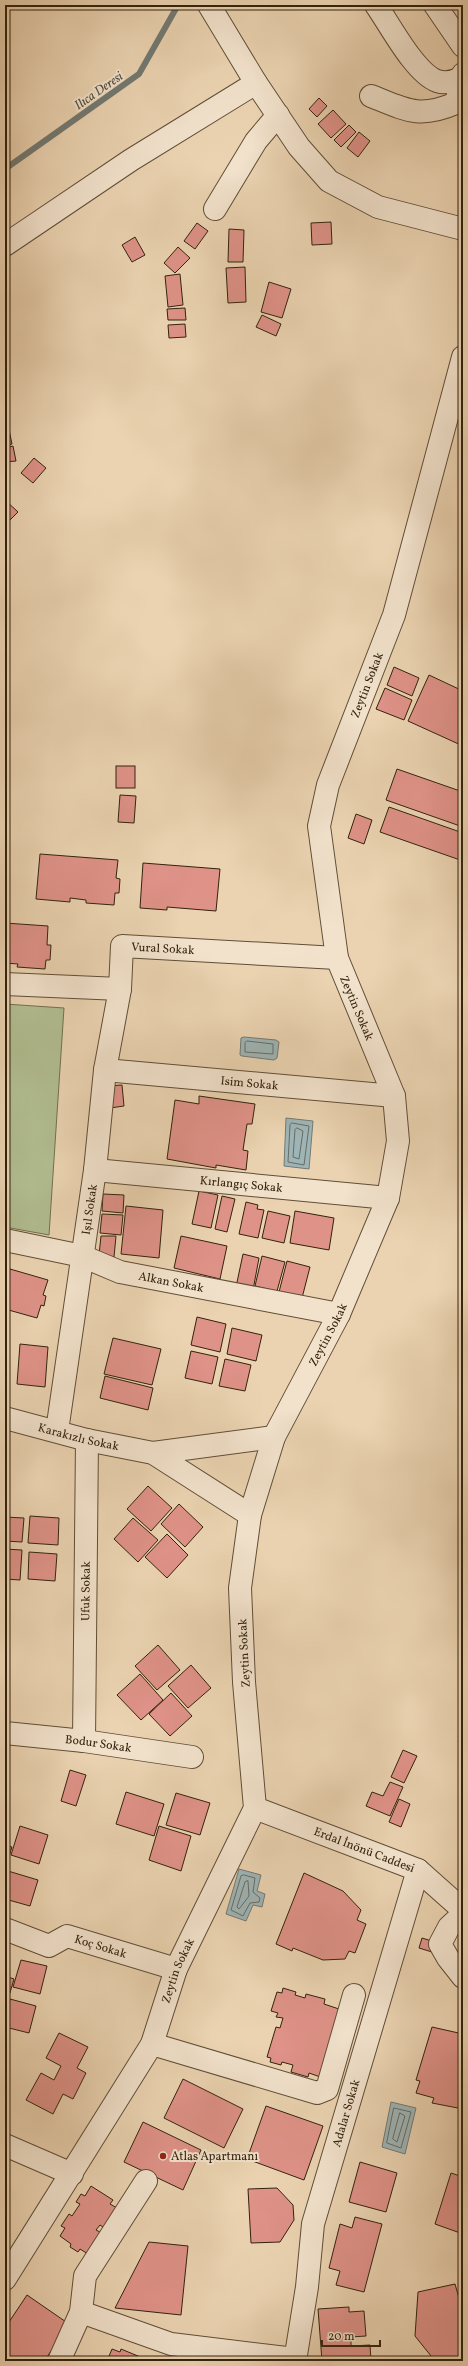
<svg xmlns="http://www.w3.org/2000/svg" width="468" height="2366" font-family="Vollkorn,serif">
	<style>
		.green { fill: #b1be91; stroke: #727050 }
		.water { fill: #9eb5b7; stroke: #737a73 }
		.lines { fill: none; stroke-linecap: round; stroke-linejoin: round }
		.shore { stroke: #686c62; stroke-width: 1 }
		.stream { stroke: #737a73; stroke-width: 6 }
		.building { fill: #df9288; stroke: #32220e }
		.minor-casing { stroke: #604e37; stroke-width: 24 }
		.minor { stroke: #f2e2cc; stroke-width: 22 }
		.poi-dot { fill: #8f2418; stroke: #f2e2cc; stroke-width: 1.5 }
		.labels { text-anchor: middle; stroke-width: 4; stroke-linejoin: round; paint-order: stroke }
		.street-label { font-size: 12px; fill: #32220e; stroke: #f2e2cc }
		.poi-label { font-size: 12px; fill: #32220e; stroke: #f2e2cc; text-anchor: start }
		.water-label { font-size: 13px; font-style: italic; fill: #524e41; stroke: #f2e2cc }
	</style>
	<rect width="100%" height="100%" fill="#ebd3b1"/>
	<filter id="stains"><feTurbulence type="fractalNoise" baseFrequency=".005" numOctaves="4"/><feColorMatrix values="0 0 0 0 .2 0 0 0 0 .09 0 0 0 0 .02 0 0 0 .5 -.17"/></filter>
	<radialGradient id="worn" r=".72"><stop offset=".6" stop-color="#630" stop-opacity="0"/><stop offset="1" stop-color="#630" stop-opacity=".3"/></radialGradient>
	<path class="green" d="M 5,1004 L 64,1008 L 49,1235 L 5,1227 Z"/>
	<g class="water">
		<path d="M 244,1037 L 276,1040 L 279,1042 L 277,1058 L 274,1060 L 242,1056 L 240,1055 L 241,1038 Z"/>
		<path d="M 286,1118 L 313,1121 L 309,1169 L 284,1166 Z"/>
		<path d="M 239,1869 L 261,1875 L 257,1891 L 265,1894 L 262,1907 L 253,1905 L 246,1921 L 226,1914 Z"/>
		<path d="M 391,2102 L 416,2108 L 405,2154 L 382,2147 Z"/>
	</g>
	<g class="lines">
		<g class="shore">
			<path d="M 247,1041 L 273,1044 L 273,1054 L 245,1052 L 245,1043 Z"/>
			<path d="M 292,1123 L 309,1126 L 304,1165 L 288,1162 L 290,1125 Z"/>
			<path d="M 297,1128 L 303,1131 L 299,1159 L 293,1157 L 295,1130 Z"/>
			<path d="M 244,1875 L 255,1878 L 253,1892 L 260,1898 L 259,1902 L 250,1903 L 243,1916 L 231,1910 L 241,1876 Z"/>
			<path d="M 248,1881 L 249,1896 L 239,1909 L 237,1907 L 245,1882 Z"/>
			<path d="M 394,2108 L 411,2112 L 401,2148 L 387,2143 Z"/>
			<path d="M 400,2113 L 405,2116 L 397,2142 L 393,2139 Z"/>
		</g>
		<path class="stream" d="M 5,169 L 139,74 L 178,5"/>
	</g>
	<g class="building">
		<path d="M 319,98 L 327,106 L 317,117 L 309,109 Z"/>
		<path d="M 333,110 L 346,124 L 331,138 L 318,124 Z"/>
		<path d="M 349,125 L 356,132 L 341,147 L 334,140 Z"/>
		<path d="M 359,132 L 370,141 L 358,157 L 347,148 Z"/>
		<path d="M 331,222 L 332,244 L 312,245 L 311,223 Z"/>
		<path d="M 197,223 L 208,231 L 195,249 L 184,241 Z"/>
		<path d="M 229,229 L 244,230 L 243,262 L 228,262 Z"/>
		<path d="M 135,237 L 145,255 L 132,262 L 122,245 Z"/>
		<path d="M 178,247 L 190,258 L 175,273 L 164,263 Z"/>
		<path d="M 245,267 L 246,302 L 228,303 L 226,268 Z"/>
		<path d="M 180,274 L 183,305 L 168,307 L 165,276 Z"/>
		<path d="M 269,282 L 291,289 L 282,318 L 261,312 Z"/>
		<path d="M 185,308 L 186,320 L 168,320 L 167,309 Z"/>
		<path d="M 262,315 L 281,324 L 276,336 L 256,327 Z"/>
		<path d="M 185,324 L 186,337 L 169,338 L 168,325 Z"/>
		<path d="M 5,411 L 12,444 L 5,446 Z"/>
		<path d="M 13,446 L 16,461 L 5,462 L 5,448 Z"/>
		<path d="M 34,458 L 46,468 L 33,483 L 21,473 Z"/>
		<path d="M 5,500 L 18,512 L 5,525 Z"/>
		<path d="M 394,667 L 419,678 L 412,696 L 387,685 Z"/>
		<path d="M 429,675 L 463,691 L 463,746 L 408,721 Z"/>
		<path d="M 385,688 L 412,700 L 404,720 L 376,709 Z"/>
		<rect x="116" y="766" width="19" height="22"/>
		<path d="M 397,769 L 463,792 L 463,827 L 386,800 Z"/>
		<path d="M 120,795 L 136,796 L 134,823 L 118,822 Z"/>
		<path d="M 389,807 L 463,833 L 463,861 L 380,832 Z"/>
		<path d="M 356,814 L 372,820 L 364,844 L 348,838 Z"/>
		<path d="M 40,854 L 118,860 L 116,878 L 120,879 L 119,893 L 115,893 L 114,905 L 86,903 L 86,900 L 70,898 L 70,902 L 36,899 Z"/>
		<path d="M 143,863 L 220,869 L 216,911 L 167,907 L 167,910 L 140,908 Z"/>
		<path d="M 5,923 L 48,926 L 47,945 L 51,945 L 50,960 L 46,960 L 45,969 L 17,967 L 18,964 L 5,963 Z"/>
		<path d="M 122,1085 L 124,1106 L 110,1108 L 108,1086 Z"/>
		<path d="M 199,1096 L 255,1104 L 252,1124 L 247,1124 L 243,1150 L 248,1151 L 246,1170 L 216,1165 L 216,1168 L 167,1159 L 175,1100 L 199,1104 Z"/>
		<path d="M 199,1191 L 218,1195 L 211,1228 L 192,1224 Z"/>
		<path d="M 103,1194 L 124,1195 L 123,1213 L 102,1211 Z"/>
		<path d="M 222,1196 L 235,1199 L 227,1232 L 215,1229 Z"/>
		<path d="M 246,1202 L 258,1205 L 257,1209 L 264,1210 L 258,1238 L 239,1234 Z"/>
		<path d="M 126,1206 L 163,1210 L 159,1258 L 121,1254 Z"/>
		<path d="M 268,1211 L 290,1216 L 284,1243 L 262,1238 Z"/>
		<path d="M 295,1211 L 334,1218 L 329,1250 L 290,1243 Z"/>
		<path d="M 102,1214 L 123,1215 L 121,1235 L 100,1233 Z"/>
		<path d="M 101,1236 L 116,1236 L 114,1257 L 99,1255 Z"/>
		<path d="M 181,1236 L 227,1246 L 220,1279 L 174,1268 Z"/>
		<path d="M 243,1254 L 259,1258 L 253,1290 L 236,1287 Z"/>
		<path d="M 262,1256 L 285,1262 L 277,1291 L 255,1286 Z"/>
		<path d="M 287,1261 L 310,1267 L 302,1298 L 279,1292 Z"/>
		<path d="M 10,1269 L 48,1280 L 43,1295 L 46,1296 L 44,1306 L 41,1305 L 37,1318 L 5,1309 L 5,1286 Z"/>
		<path d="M 197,1317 L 226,1324 L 220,1352 L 191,1345 Z"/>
		<path d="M 5,1328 L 9,1329 L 5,1343 Z"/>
		<path d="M 232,1328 L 262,1335 L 256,1361 L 227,1354 Z"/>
		<path d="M 113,1338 L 161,1349 L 152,1385 L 104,1374 Z"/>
		<path d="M 20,1344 L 48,1347 L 45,1387 L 17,1384 Z"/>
		<path d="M 5,1349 L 9,1350 L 5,1366 Z"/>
		<path d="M 191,1351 L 218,1357 L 212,1384 L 185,1378 Z"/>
		<path d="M 225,1359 L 251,1365 L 245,1391 L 219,1386 Z"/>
		<path d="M 105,1376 L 153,1388 L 148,1410 L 100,1398 Z"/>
		<path d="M 148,1486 L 172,1508 L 151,1531 L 127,1509 Z"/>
		<path d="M 179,1504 L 203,1527 L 185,1547 L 161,1524 Z"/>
		<path d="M 30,1516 L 59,1518 L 58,1545 L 28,1543 Z"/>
		<path d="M 5,1517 L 24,1518 L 22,1542 L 5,1541 Z"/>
		<path d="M 133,1518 L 158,1540 L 138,1562 L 114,1539 Z"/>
		<path d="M 167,1534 L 188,1555 L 167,1578 L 145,1557 Z"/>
		<path d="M 5,1549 L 22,1550 L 20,1580 L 5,1579 Z"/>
		<path d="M 29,1552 L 57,1554 L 55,1581 L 28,1579 Z"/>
		<path d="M 158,1645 L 180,1670 L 157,1690 L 135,1666 Z"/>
		<path d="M 191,1665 L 211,1688 L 188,1708 L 168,1686 Z"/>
		<path d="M 140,1674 L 163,1700 L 141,1720 L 117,1695 Z"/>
		<path d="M 171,1693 L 192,1716 L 170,1736 L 149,1714 Z"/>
		<path d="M 463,1733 L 463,1745 L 458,1742 Z"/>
		<path d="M 403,1750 L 417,1756 L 404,1783 L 391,1777 Z"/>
		<path d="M 70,1770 L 86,1775 L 76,1806 L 61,1801 Z"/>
		<path d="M 390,1782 L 403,1787 L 390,1816 L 366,1806 L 372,1792 L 383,1796 Z"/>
		<path d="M 126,1792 L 164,1804 L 154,1836 L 116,1824 Z"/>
		<path d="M 176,1793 L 210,1803 L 200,1835 L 166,1825 Z"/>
		<path d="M 399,1799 L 410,1804 L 401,1827 L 389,1822 Z"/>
		<path d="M 20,1826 L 48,1835 L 39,1864 L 11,1855 Z"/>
		<path d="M 159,1826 L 191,1836 L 181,1871 L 149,1860 Z"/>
		<path d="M 5,1845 L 12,1847 L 5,1868 Z"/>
		<path d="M 8,1871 L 38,1880 L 30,1906 L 5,1899 L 5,1879 Z"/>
		<path d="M 304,1873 L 343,1891 L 361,1910 L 357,1920 L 366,1924 L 355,1953 L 349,1951 L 345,1959 L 323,1960 L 293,1948 L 292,1951 L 276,1944 Z"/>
		<path d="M 422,1938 L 435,1942 L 432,1952 L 419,1948 Z"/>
		<path d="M 21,1960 L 47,1966 L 40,1994 L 13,1987 Z"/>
		<path d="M 5,1976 L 14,1979 L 7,2003 L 5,2002 Z"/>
		<path d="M 283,1988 L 296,1992 L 295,1995 L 305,1998 L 306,1994 L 325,1999 L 324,2004 L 342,2010 L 326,2079 L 309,2073 L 308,2077 L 291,2072 L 293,2065 L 282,2062 L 281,2065 L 270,2062 L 271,2058 L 267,2057 L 276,2027 L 280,2028 L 283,2018 L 276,2017 L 278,2013 L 271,2011 L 277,1992 L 282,1993 Z"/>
		<path d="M 10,1999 L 36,2006 L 29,2033 L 5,2027 Z"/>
		<path d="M 432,2027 L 463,2034 L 463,2109 L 432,2103 L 434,2098 L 416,2093 L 420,2081 L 416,2080 Z"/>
		<path d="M 59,2033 L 88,2047 L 77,2068 L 86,2073 L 73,2099 L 63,2094 L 53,2114 L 26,2100 L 41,2073 L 54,2080 L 61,2066 L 46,2058 Z"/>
		<path d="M 183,2079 L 243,2109 L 224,2148 L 164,2118 Z"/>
		<path d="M 266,2106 L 323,2126 L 304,2180 L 247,2159 Z"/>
		<path d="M 143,2122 L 201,2150 L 183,2190 L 124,2162 Z"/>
		<path d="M 360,2162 L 397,2173 L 386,2212 L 349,2202 Z"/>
		<path d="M 451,2173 L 463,2177 L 463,2234 L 435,2224 Z"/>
		<path d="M 91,2186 L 113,2200 L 110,2204 L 119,2209 L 106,2229 L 100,2225 L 96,2230 L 102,2233 L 88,2254 L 80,2249 L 78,2252 L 70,2247 L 71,2244 L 60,2236 L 65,2228 L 61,2226 L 69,2214 L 72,2216 L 80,2204 L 76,2202 L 81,2194 L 85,2196 Z"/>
		<path d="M 277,2188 L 293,2205 L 294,2220 L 280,2242 L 251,2243 L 248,2189 Z"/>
		<path d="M 355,2217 L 382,2224 L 364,2292 L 336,2285 L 340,2271 L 329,2268 L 340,2224 L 352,2228 Z"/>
		<path d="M 149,2242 L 188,2246 L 181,2315 L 115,2308 Z"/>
		<path d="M 455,2284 L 463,2312 L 463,2361 L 435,2361 L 415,2336 L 418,2292 Z"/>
		<path d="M 27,2295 L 69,2324 L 45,2360 L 41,2357 L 38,2361 L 5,2361 L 5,2328 Z"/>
		<path d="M 349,2307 L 349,2312 L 364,2311 L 366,2336 L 351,2337 L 351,2346 L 370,2345 L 371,2361 L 322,2361 L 318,2309 Z"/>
		<path d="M 112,2349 L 120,2352 L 121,2349 L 150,2361 L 107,2361 Z"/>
	</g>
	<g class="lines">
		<defs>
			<g id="minor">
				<path d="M 209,5 L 256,83 L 299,147 L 329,181 L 378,207 L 463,229"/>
				<path d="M 376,5 C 390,25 415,73 437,81 C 446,84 453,82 461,78"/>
				<path d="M 435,5 L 463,46"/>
				<path d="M 371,96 C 406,110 419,119 456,103 L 463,74"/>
				<path d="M 215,209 L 256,141 L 278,115"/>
				<path d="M 5,245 L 131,160 L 256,83"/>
				<path id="s1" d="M 5,984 L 120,989 L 122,946 L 337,958"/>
				<path id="s2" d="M 105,1070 L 394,1096"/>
				<path id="s3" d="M 95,1170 L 388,1198"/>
				<path id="s4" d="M 5,1240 L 82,1256 L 120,1272 L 339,1314"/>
				<path id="s5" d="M 5,1418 L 87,1440 L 153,1453 L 250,1515"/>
				<path id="s6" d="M 57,1431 L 95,1170 L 105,1070 L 120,989"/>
				<path d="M 153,1453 L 274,1437"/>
				<path id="s7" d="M 5,1733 L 84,1741 L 192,1757"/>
				<path id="s8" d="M 84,1741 L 87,1440"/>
				<path id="s9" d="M 255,1808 L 418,1870 L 463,1910"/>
				<path d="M 463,1914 L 449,1927 L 440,1944 L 448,1958 L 463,1977"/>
				<path id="s10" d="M 5,1929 L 49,1946 L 67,1936 L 176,1969"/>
				<path d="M 152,2044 L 317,2093 L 327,2089 L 354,1995"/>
				<path d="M 5,2145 L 72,2174"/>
				<path id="s11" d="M 5,2279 L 152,2044 L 176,1969 L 255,1808 L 244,1682 L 240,1588 L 250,1515 L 274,1437 L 339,1314 L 388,1198 L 398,1141 L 394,1096 L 337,958 L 319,826 L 328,785 L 394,615 L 463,357"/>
				<path d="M 81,2312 L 171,2344 L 295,2359"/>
				<path d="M 59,2361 L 81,2312 L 85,2276 L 146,2181"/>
				<path id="s12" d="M 295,2361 L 307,2287 L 313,2224 L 418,1870"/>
			</g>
		</defs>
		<use href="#minor" class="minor-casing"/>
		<use href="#minor" class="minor"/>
	</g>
	<circle class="poi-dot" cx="163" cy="2156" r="4"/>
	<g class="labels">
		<g class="street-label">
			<text dy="4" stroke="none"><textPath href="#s11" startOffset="1711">Zeytin Sokak</textPath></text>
			<text dy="4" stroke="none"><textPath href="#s1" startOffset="199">Vural Sokak</textPath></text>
			<text transform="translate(357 1008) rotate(67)" y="4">Zeytin Sokak</text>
			<text dy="4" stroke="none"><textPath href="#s2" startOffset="145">Isim Sokak</textPath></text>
			<text dy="4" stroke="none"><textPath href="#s3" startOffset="147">Kırlangıç Sokak</textPath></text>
			<text dy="4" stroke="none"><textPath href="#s6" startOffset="224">Işıl Sokak</textPath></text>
			<text dy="4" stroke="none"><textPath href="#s4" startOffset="172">Alkan Sokak</textPath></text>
			<text dy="4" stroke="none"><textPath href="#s11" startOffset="1027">Zeytin Sokak</textPath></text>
			<text dy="4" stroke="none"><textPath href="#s5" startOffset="76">Karakızlı Sokak</textPath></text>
			<text dy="4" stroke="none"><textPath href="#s8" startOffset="150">Ufuk Sokak</textPath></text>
			<text transform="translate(244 1653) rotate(-93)" y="4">Zeytin Sokak</text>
			<text dy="4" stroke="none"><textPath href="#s7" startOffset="94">Bodur Sokak</textPath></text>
			<text dy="4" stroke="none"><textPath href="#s9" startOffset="117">Erdal İnönü Caddesi</textPath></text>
			<text dy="4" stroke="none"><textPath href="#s10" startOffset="103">Koç Sokak</textPath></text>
			<text dy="4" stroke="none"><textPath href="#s11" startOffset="355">Zeytin Sokak</textPath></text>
			<text dy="4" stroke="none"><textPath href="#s12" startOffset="254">Adalar Sokak</textPath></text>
		</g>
		<g class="poi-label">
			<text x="171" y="2160">Atlas Apartmanı</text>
		</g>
		<g class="water-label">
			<text transform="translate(98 90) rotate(-35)" y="5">Ilıca Deresi</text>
		</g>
	</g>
	<rect width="468" height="2366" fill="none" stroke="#ebd3b1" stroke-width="20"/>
	<rect x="6" y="6" width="456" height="2354" fill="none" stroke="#32220e" stroke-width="2"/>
	<rect x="10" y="10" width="448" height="2346" fill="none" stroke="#32220e"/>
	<path d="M322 2340v6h58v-6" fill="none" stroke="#32220e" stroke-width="2"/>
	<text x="328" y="2340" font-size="12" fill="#32220e" stroke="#f2e2cc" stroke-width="3" paint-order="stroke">20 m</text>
	<rect width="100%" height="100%" filter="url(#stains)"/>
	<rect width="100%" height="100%" fill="url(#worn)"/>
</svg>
